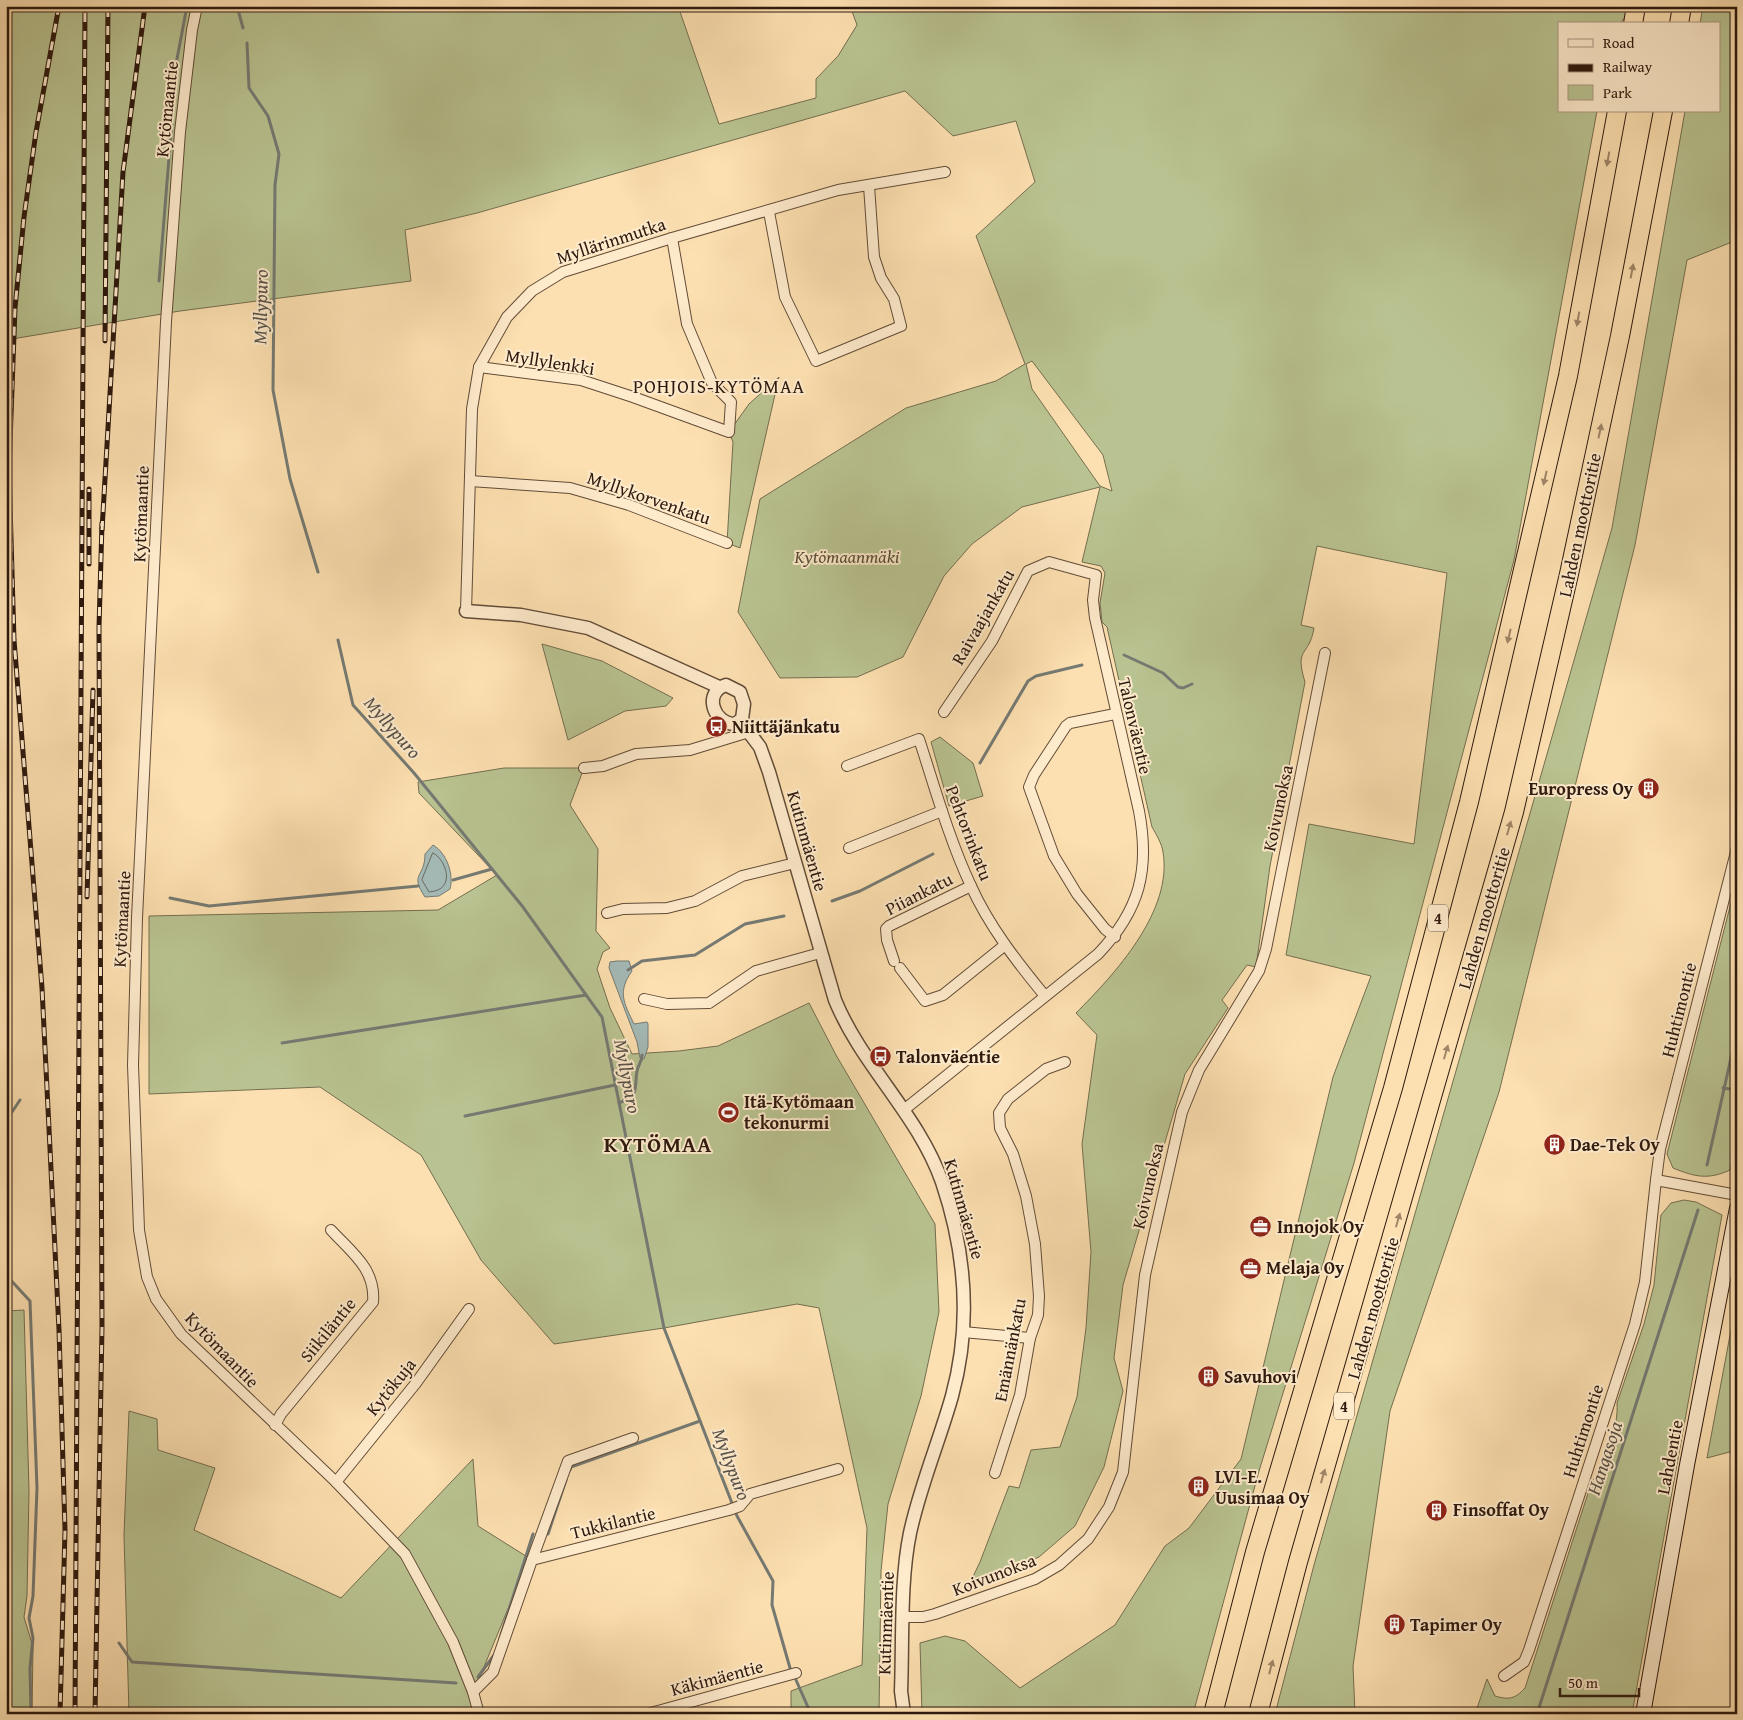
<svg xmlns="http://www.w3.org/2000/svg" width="1743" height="1720" font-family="'Gentium Book Plus',serif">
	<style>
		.green { fill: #b9c391; stroke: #746e50; fill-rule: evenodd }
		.water { fill: #a4bab7; stroke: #757a73 }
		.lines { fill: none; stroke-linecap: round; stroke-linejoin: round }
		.shore { stroke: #696a62; stroke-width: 1 }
		.stream { stroke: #757a73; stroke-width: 3 }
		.minor-casing { stroke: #624b37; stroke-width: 12 }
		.tertiary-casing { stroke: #624b37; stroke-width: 15 }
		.secondary-casing { stroke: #2e190e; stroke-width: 16 }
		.motorway-casing { stroke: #2e190e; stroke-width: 20 }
		.minor { stroke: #feebcc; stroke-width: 10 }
		.tertiary { stroke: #feebcc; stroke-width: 12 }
		.secondary { stroke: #feebcc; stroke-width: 14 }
		.motorway { stroke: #fde0b1; stroke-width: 18 }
		.rail-casing { stroke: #2e190e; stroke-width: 5 }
		.rail { stroke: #feebcc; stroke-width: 3; stroke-dasharray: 9; stroke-linecap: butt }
		.oneway { fill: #a08668 }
		.labels { text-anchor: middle; stroke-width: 4; stroke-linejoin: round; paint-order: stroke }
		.shield { fill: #feebcc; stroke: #6c5847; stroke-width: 1 }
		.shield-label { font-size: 16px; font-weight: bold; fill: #2e190e }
		.street-label { font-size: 18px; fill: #2e190e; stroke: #feebcc }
		.park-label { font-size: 18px; font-style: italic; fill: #584c35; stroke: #feebcc }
		.poi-label { font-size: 18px; font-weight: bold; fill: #2e190e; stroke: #feebcc; text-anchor: start }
		.water-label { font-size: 19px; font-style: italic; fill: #575149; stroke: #feebcc }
		.neighbourhood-label { font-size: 19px; letter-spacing: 1px; fill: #2e190e; stroke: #feebcc }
		.district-label { font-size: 22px; font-weight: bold; letter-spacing: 1px; fill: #2e190e; stroke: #feebcc }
	</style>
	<rect width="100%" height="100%" fill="#fde0b1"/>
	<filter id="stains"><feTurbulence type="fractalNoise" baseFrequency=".004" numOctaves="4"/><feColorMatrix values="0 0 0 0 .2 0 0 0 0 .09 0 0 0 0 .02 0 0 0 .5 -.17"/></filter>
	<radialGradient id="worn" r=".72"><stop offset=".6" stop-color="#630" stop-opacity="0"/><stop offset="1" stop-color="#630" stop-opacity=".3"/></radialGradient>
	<g class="green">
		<path d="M 6,6 L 678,6 L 719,124 L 816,98 L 816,79 L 838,56 L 857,25 L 850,6 L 1633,6 L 1620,24 L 1559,24 L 1559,111 L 1597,111 L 1514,560 L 1354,1163 L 1259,1471 L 1193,1714 L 922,1714 L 920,1643 L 945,1636 L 965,1641 L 1020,1688 L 1115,1625 L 1165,1546 L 1189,1528 L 1241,1459 L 1333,1077 L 1371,976 L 1286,955 L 1309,824 L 1414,844 L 1447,573 L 1317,546 L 1301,625 L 1314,628 C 1309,658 1294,646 1305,682 L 1270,866 L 1256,967 L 1247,965 L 1222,1000 L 1228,1008 L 1185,1074 L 1123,1285 L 1114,1358 L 1123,1391 L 1104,1467 L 1075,1526 L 1039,1557 L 968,1587 L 980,1562 L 1009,1486 L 1019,1488 L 1031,1450 L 1060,1447 L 1077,1397 L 1086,1328 L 1091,1252 L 1082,1144 L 1097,1035 L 1076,1013 C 1115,974 1173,911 1163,852 C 1162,844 1156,834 1152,827 L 1107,627 L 1102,622 L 1100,603 L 1105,573 L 1101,566 L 1082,562 L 1100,487 L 1022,507 L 972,544 L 944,576 L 903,657 L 857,677 L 780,678 L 738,612 L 760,499 L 906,408 L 996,381 L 1025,364 L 976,236 L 1035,182 L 1016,121 L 953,136 L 905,91 L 477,213 L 405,230 L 411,281 L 180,311 L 6,340 ZM 1032,361 L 1103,455 L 1112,491 L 1100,486 L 1032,389 L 1026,364 Z"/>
		<path d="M 1703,6 L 1737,6 L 1737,240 L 1687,260 L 1635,545 L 1499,1092 L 1390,1411 L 1353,1666 L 1355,1714 L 1275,1714 L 1314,1565 L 1612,528 L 1685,111 L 1719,111 L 1719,24 L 1700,24 Z"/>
		<path d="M 779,377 L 740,548 L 727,543 L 733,442 L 729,432 L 749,404 Z"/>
		<path d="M 542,644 L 602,661 L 673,698 L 666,706 L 625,711 L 568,740 Z"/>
		<path d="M 940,737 L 973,763 L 983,796 L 949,806 L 931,742 Z"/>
		<path d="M 504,768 L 584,768 L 570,805 L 598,849 L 596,931 L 610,948 L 603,952 L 597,969 L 610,1008 L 632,1054 L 679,1051 L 718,1046 L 809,1003 L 836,1055 L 935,1224 L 939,1312 L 921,1396 L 888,1504 L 881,1571 L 879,1714 L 791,1714 L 791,1691 L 862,1665 L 867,1528 L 819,1308 L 797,1304 L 664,1328 L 554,1344 L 481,1260 L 421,1155 L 320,1087 L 149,1094 L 149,916 L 438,910 L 497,875 L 419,793 L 418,782 Z"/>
		<path d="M 1737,879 L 1737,1142 L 1730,1170 C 1708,1180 1695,1177 1673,1168 L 1667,1154 Z"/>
		<path d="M 1684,1200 L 1696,1202 L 1722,1215 L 1632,1714 L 1475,1714 L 1487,1679 L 1495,1696 C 1509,1700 1515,1699 1525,1688 L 1591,1484 C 1604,1464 1619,1427 1617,1403 L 1644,1324 L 1654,1285 L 1661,1215 L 1671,1203 Z"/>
		<path d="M 1737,1298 L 1737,1450 L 1707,1458 Z"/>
		<path d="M 24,1310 L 29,1491 L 27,1596 L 24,1617 L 33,1647 L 32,1714 L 6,1714 L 6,1311 Z"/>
		<path d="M 129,1411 L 157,1419 L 158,1450 L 215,1468 L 194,1530 L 341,1598 L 473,1459 L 478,1526 L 529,1558 L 479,1679 L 473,1714 L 129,1714 L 124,1535 Z"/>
	</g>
	<g class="water">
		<path d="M 433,845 C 447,853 454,875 450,889 L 439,896 L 425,897 C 409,873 425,878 425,854 Z"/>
		<path d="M 617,961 L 629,961 L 632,971 C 617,992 624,1003 634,1024 L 647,1022 L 648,1024 L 648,1047 L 644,1059 L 640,1058 L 637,1042 L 609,968 L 610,962 Z"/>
	</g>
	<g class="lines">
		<path class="shore" d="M 433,853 C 445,858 458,890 429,892 L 422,880 Z"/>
		<g class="stream">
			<path d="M 237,6 L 243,28"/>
			<path d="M 247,43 L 249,88 L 268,116 L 279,154 L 275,185 L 273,390 L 290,479 L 318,572"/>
			<path d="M 159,281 L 177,59 L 187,6"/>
			<path d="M 338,640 L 353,705 L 414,773 L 523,907 L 602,1017 L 664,1328 L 737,1516 L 773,1581 L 772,1605 L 790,1668"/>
			<path d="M 1124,655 L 1163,673 L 1178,687 L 1183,688 L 1192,684"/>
			<path d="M 980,763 L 1028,681 L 1036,676 L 1082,665"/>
			<path d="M 453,880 L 492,869"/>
			<path d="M 170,898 L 209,906 L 418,886"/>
			<path d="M 832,901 L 860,891 L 933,854"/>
			<path d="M 628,970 L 642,961 L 695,955 L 745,924 L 784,916"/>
			<path d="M 282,1043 L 586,995"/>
			<path d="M 1723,1088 L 1737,1090"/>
			<path d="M 619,1103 C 640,1095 634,1089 637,1071 C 638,1065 642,1062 642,1055"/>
			<path d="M 465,1116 L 615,1085"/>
			<path d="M 6,1121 L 20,1100"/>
			<path d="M 1707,1165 L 1737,1031"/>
			<path d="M 6,1275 L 30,1301 L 37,1488 L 33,1596 L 29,1618 L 33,1638 L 30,1668 L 31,1714"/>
			<path d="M 570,1470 L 571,1467 L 700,1421"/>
			<path d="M 548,1534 L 566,1480"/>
			<path d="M 500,1638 L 533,1534"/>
			<path d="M 119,1643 L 132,1662 L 456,1683"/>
			<path d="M 478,1677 L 494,1655"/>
			<path d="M 796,1680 L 811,1714"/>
			<path d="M 1537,1714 L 1698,1210"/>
		</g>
		<defs>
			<g id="minor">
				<path d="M 197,6 L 192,30 L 180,132 L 166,322 L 137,918 L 133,1065 L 139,1230 L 147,1277 L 156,1299 L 181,1334 L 336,1482 L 405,1554 L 453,1642 L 473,1692 L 479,1714"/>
				<path d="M 769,212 L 785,297 L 816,361 L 901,326 L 894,299 L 881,278 L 874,257 L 869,186"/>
				<path d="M 479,367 L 581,380 L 633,397 L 729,432 L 731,402 L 712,383 L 687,324 L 672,238"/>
				<path d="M 470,481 L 570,488 L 629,505 L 727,543"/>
				<path d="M 466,611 L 472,409 L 479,367 L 507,317 L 532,291 L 563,272 L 672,238 L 838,190 L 945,172"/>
				<path d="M 847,766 L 919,739 C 935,788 949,839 971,886 C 989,926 1017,962 1045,996"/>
				<path d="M 584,768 L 603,766 L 636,754 L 690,750 L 749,732"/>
				<path d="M 849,848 L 942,811"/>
				<path d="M 607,913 L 623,909 L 667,908 L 695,901 L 742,876 L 795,863"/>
				<path d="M 1115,937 L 1105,929 L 1077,894 L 1054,856 L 1029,787 L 1034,775 L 1066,726 L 1070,723 L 1115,714"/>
				<path d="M 894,961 L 887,940 L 886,929 L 889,926 L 971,886"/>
				<path d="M 900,968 L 925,1001 L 943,995 L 1005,945"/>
				<path d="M 644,999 L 667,1004 L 709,1003 L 756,971 L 820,953"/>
				<path d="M 905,1109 L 1098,954 C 1140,910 1150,870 1139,811 L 1095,618 L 1093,600 L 1096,575 L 1049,562 L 1028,571 L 992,641 L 944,712"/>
				<path d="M 1656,1180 L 1660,1149 L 1737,848"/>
				<path d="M 963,1332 L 1030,1338"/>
				<path d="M 275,1425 L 281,1414 L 373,1302 C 376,1269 351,1252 331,1230"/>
				<path d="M 995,1473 L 1020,1395 L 1030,1338 L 1038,1315 L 1039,1296 L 1035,1244 L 1026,1196 L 1013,1154 L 1000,1128 L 999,1113 L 1008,1099 L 1046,1069 L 1065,1062"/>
				<path d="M 336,1482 L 416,1383 L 469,1309"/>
				<path d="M 532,1560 L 568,1461 L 633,1438"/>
				<path d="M 904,1617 L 923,1617 L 935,1614 L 1035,1579 L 1059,1565 L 1088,1539 L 1109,1507 L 1123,1472 L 1145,1275 L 1182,1112 L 1199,1070 L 1259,971 L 1266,949 L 1325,653"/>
				<path d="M 1504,1676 L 1524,1662 L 1529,1650 L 1635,1324 L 1645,1282 L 1656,1180 L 1737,1195"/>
				<path d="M 473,1692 L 493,1672 L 532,1560 L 729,1510 L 740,1506 L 750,1494 L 838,1469"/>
				<path d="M 647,1714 L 796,1673"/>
			</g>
			<g id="tertiary">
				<path d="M 466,611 L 521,615 L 588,628 L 719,687"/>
				<path d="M 726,685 L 740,692 L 744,704 L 742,719 L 735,724 C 713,724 703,692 726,685 Z"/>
				<path d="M 741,722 L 760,747 L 769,772 L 835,1000 C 862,1066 918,1114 942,1182 C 966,1253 972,1323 952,1396 C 939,1442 920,1486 910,1533 C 900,1581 903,1641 901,1691 L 904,1714"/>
			</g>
			<path id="secondary" d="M 1643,1714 L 1687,1465 L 1737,1208"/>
			<g id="motorway">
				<path d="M 1633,24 L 1636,6"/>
				<path d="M 1679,24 L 1682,6"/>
				<path d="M 1213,1714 L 1255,1552 L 1393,1088 L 1469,802 L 1568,376 L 1617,111"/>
				<path d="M 1258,1714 L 1298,1562 L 1514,812 L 1569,574 L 1620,336 L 1663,111"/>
			</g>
		</defs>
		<use href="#minor" class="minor-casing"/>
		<use href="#tertiary" class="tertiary-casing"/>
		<use href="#secondary" class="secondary-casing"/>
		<use href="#motorway" class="motorway-casing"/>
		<use href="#minor" class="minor"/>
		<use href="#tertiary" class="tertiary"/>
		<use href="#secondary" class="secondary"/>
		<use href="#motorway" class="motorway"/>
		<defs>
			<g id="rail">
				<path d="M 59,6 L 36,132 L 24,217 L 15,308 L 9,470 L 14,640 L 42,988 L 59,1330 L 65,1530 L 60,1714"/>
				<path d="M 105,341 L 108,6"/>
				<path d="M 102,530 L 123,172 L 145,6"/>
				<path d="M 89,564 L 89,489"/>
				<path d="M 87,897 L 93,690"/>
				<path d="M 75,1714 L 85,6"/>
				<path d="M 95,1714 L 102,1327 L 99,627 L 102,523"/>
			</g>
		</defs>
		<use href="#rail" class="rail-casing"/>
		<use href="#rail" class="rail"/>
	</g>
	<defs><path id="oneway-solid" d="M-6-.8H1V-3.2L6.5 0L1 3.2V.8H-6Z" transform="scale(1.25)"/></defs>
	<g class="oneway">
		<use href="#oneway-solid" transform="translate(1608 159) rotate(100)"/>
		<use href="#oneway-solid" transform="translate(1632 271) rotate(-79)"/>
		<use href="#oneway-solid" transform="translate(1578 319) rotate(100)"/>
		<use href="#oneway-solid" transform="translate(1600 431) rotate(-78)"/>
		<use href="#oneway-solid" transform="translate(1545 478) rotate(103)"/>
		<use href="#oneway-solid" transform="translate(1509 636) rotate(103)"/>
		<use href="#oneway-solid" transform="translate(1509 828) rotate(-74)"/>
		<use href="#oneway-solid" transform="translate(1446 1052) rotate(-74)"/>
		<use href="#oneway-solid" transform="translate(1398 1220) rotate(-74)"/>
		<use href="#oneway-solid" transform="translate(1323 1476) rotate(-74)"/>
		<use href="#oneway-solid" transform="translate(1271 1667) rotate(-75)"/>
	</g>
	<defs>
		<symbol id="bus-disc" viewBox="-11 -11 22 22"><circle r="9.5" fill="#8f2418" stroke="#feebcc"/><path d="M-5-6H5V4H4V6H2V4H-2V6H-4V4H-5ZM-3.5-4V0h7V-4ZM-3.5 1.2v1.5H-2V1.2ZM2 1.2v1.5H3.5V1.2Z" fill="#fff"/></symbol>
		<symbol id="building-disc" viewBox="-11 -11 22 22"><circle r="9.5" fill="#8f2418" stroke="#feebcc"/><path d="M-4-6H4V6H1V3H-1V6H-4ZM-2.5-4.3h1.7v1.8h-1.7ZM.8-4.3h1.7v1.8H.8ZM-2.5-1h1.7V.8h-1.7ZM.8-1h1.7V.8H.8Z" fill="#fff"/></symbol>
		<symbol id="stadium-disc" viewBox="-11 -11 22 22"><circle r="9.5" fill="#8f2418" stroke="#feebcc"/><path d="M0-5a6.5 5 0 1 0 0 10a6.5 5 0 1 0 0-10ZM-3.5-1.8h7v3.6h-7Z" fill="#fff"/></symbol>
		<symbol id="office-disc" viewBox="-11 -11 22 22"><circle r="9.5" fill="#8f2418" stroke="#feebcc"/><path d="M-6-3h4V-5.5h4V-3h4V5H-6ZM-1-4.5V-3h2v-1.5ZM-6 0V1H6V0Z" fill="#fff"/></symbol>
	</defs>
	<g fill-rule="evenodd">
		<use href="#bus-disc" x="704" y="714" width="25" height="25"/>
		<use href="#building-disc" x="1636" y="776" width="25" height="25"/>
		<use href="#bus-disc" x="868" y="1044" width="25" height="25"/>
		<use href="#stadium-disc" x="716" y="1100" width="25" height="25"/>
		<use href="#building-disc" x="1542" y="1132" width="25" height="25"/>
		<use href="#office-disc" x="1248" y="1214" width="25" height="25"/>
		<use href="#office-disc" x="1238" y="1256" width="25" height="25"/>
		<use href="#building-disc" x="1196" y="1364" width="25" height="25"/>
		<use href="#building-disc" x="1186" y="1474" width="25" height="25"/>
		<use href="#building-disc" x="1424" y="1498" width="25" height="25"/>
		<use href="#building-disc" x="1382" y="1612" width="25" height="25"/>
	</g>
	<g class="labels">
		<g class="shield">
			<rect x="1428" y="904.5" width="20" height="27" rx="4"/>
			<rect x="1334" y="1392.5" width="20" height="27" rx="4"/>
		</g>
		<g class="shield-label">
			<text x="1438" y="924">4</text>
			<text x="1344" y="1412">4</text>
		</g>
		<g class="street-label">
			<text transform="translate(167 109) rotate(-84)" y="6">Kytömaantie</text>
			<text transform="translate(611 241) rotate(-18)" y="6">Myllärinmutka</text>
			<text transform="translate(550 362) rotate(9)" y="6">Myllylenkki</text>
			<text transform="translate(649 498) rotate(19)" y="6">Myllykorvenkatu</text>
			<text transform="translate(141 514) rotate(-88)" y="6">Kytömaantie</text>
			<text transform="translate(1580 525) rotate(-78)" y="6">Lahden moottoritie</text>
			<text transform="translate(983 617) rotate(-60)" y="6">Raivaajankatu</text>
			<text transform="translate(1135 726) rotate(77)" y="6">Talonväentie</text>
			<text transform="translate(1278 808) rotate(-78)" y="6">Koivunoksa</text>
			<text transform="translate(969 833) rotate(69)" y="6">Pehtorinkatu</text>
			<text transform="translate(807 841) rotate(74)" y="6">Kutinmäentie</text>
			<text transform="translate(919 894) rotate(-27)" y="6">Piiankatu</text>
			<text transform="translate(1484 918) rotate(-74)" y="6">Lahden moottoritie</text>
			<text transform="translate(122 919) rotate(-87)" y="6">Kytömaantie</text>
			<text transform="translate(1679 1010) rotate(-76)" y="6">Huhtimontie</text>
			<text transform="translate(1148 1186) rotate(-77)" y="6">Koivunoksa</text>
			<text transform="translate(964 1209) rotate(74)" y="6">Kutinmäentie</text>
			<text transform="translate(1373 1308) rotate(-74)" y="6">Lahden moottoritie</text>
			<text transform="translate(328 1330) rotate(-51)" y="6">Siikiläntie</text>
			<text transform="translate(222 1350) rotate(46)" y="6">Kytömaantie</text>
			<text transform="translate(1010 1350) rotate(-79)" y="6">Emännänkatu</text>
			<text transform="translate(391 1387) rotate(-51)" y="6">Kytökuja</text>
			<text transform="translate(1583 1431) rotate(-72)" y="6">Huhtimontie</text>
			<text transform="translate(1670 1457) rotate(-79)" y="6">Lahdentie</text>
			<text transform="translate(613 1523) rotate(-14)" y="6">Tukkilantie</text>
			<text transform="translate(994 1575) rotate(-21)" y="6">Koivunoksa</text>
			<text transform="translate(886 1623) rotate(-88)" y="6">Kutinmäentie</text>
			<text transform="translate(717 1678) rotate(-15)" y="6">Käkimäentie</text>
		</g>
		<g class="park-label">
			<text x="847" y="563">Kytömaanmäki</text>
		</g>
		<g class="poi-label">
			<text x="732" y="733">Niittäjänkatu</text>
			<text x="1633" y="795" text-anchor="end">Europress Oy</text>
			<text x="896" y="1063">Talonväentie</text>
			<text x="744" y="1108">Itä-Kytömaan<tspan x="744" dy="21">tekonurmi</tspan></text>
			<text x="1570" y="1151">Dae-Tek Oy</text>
			<text x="1277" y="1233">Innojok Oy</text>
			<text x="1266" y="1274">Melaja Oy</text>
			<text x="1224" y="1383">Savuhovi</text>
			<text x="1215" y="1483">LVI-E.<tspan x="1215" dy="21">Uusimaa Oy</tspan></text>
			<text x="1453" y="1516">Finsoffat Oy</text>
			<text x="1410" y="1631">Tapimer Oy</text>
		</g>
		<g class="water-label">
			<text transform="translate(260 307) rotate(-89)" y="7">Myllypuro</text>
			<text transform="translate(393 727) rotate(49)" y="7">Myllypuro</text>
			<text transform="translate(628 1076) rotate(79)" y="7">Myllypuro</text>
			<text transform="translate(1604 1458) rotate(-72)" y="7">Hangasoja</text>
			<text transform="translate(732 1464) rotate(69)" y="7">Myllypuro</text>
		</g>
		<g class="neighbourhood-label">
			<text x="719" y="393">POHJOIS-KYTÖMAA</text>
		</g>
		<g class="district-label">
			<text x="658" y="1152">KYTÖMAA</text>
		</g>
	</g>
	<rect width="1743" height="1720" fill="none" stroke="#fde0b1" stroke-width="25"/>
	<rect x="8" y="8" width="1728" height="1705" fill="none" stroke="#2e190e" stroke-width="2.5"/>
	<rect x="12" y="12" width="1718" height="1695" fill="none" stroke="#2e190e"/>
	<rect x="1558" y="22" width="162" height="90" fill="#feebcc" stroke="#ab9780"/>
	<rect x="1568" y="39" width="25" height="8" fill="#feebcc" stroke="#ab9780"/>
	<text x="1603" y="48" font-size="15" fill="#2e190e">Road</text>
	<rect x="1568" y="64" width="25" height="8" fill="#2e190e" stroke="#ab9780"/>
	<text x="1603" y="72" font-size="15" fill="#2e190e">Railway</text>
	<rect x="1568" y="85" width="25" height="15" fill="#b9c391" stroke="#ab9780"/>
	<text x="1603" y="98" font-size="15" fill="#2e190e">Park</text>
	<path d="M1560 1688v8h79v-8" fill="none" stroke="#2e190e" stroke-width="2.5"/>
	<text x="1568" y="1688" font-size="15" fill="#2e190e" stroke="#feebcc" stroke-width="4" paint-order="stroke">50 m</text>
	<rect width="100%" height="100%" filter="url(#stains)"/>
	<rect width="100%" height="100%" fill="url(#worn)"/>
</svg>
